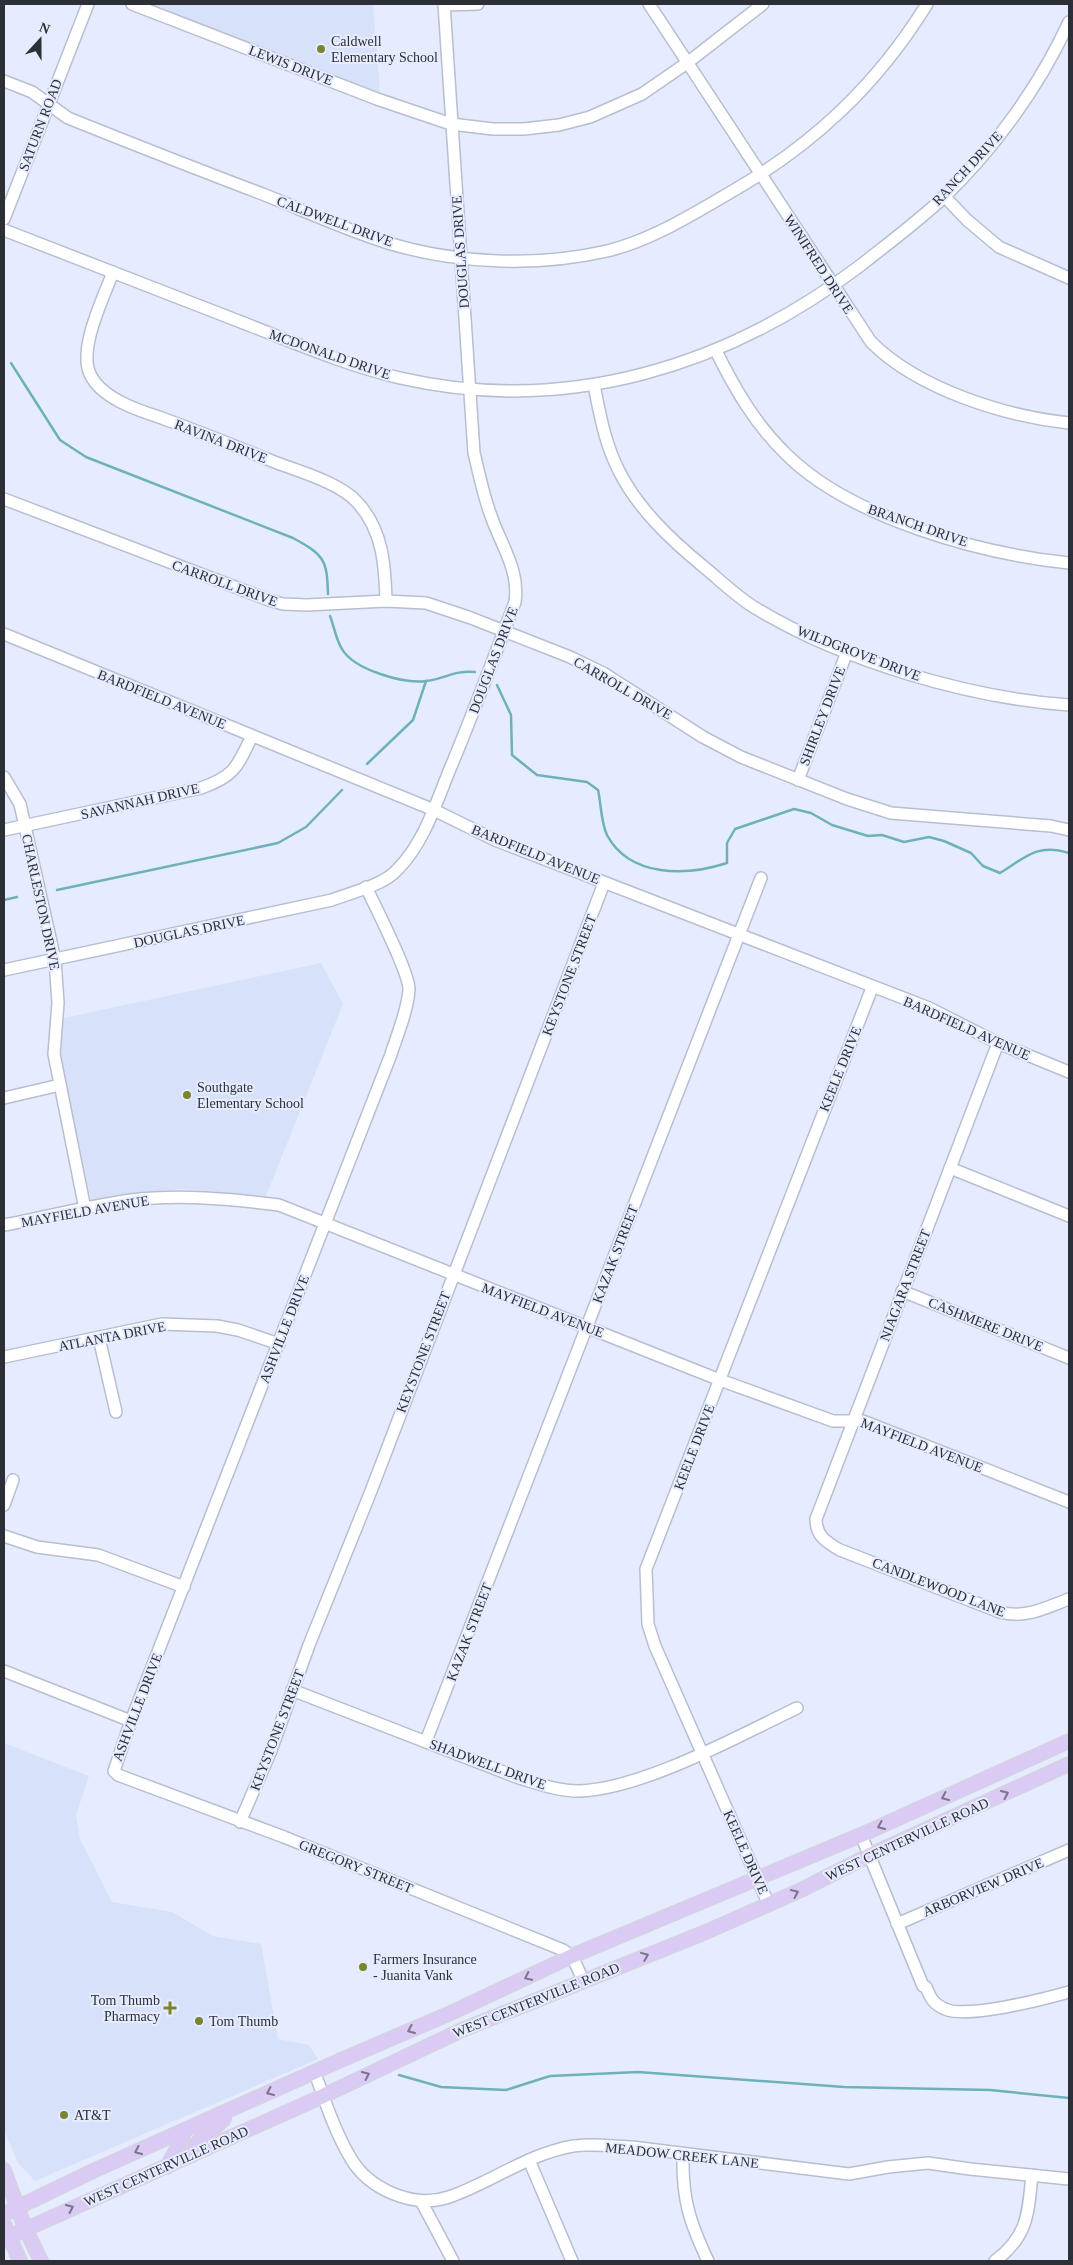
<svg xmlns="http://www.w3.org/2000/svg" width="1073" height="2265" font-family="Georgia,serif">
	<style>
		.built { fill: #d8e1fa }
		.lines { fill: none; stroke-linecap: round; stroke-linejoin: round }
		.stream { stroke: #6eb1bb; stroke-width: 2.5 }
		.minor-casing { stroke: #b8becf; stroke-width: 14 }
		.major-casing { stroke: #d5d5d7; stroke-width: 16 }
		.minor { stroke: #fff; stroke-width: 11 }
		.major { stroke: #dacbf4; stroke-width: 14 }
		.oneway { stroke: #7a758c }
		.poi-dot { fill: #7a8431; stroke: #e6ecff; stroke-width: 2 }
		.labels { text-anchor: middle; stroke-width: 4; stroke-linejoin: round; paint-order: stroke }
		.poi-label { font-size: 14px; fill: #2c2f36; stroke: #e6ecff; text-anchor: start }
		.street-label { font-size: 14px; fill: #2c2f36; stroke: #e6ecff }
	</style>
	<rect width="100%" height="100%" fill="#e6ecff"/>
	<g class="built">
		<path d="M 152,4 L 373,4 L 380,94 Z"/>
		<path d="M 321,963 L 343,1004 L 266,1196 L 182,1189 L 134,1193 L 91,1201 L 59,1050 L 64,1018 Z"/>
		<path d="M 4,1743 L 89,1776 L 76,1815 L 80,1839 L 112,1902 L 172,1912 L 213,1936 L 261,1944 L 278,2039 L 309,2045 L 318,2059 L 35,2181 L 18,2163 L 4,2130 Z"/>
	</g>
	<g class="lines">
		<g class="stream">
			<path d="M 11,363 L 60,440 L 86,457 L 293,538 C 324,555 327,559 328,594"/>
			<path d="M 330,616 C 334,626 336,640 342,649 C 354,670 404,684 426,681 C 446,679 453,670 475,672"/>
			<path d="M 497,685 L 511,715 L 512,755 L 537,775 L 587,782 L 598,790 C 601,803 601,823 607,835 C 630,878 687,876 727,863 L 727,843 L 735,829 L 794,809 L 811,813 L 832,825 L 868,836 L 882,835 L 904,842 L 929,837 L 944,841 L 971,853 L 983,866 L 1000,873 C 1026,857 1037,843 1069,853"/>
			<path d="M 367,764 L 413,720 L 426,681"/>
			<path d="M 57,890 L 278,843 L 306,827 L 342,790"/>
			<path d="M 4,900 L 17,897"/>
			<path d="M 399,2075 L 441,2087 L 506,2090 L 550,2076 L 638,2072 L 844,2087 L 990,2090 L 1069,2098"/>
		</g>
		<defs>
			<g id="minor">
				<path d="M 132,4 L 377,99 L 451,124 L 493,129 L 524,129 L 559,125 L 590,117 L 642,94 L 687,63 L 763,4"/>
				<path d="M 649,4 L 871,342 C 918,389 1004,416 1069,423"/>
				<path d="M 444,5 L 478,4"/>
				<path d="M 4,81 L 32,92 L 68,118 C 133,144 199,170 265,195 C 305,211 346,230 388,243 C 457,264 537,267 607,251 C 652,240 691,215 731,192 C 813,145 877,85 927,4"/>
				<path d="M 944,196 L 967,220 L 999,247 L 1069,278"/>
				<path d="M 4,219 L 88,4"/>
				<path d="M 4,230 C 83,261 162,291 241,322 C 293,342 345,365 400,378 C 566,416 727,367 861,265 C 889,243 917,222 943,198 C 994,149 1039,87 1069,22"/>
				<path d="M 113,272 C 104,297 78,348 90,374 C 101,398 137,410 159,417 C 197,431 235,446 272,461 C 297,471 339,482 357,502 C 383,530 385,565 386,601"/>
				<path d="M 716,351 C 735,389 755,424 786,454 C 850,518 981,554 1069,563"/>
				<path d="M 594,385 C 600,415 605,444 619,471 C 638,509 671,540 704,567 C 721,581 738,598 757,609 C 843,661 969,698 1069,705"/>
				<path d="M 4,499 L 269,600 L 283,604 L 307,605 L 386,601 L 426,603 L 471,618 L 570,657 L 603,673 L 703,737 L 741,757 L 847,799 L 891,813 L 1051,826 L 1069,830"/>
				<path d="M 4,634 L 434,810 L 495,840 L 929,1008 L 998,1043 L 1069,1072"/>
				<path d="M 4,777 L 20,804 L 55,960 L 58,1003 L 54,1054 L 85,1209"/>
				<path d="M 798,780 L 847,652"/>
				<path d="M 4,830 L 201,788 C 235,776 237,767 252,736"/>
				<path d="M 366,887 C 375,906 410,974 409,990 C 407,1013 397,1035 390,1057 L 131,1721 L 114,1771 L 118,1775 L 284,1837 L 563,1950 L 572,1956 L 583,1980"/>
				<path d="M 4,970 L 332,900 C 352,892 382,886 397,870 C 424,843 436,803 450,769 C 473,714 494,658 515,602 C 520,569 500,544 490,513 C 483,494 479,473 474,453 L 444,4"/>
				<path d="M 998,1043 L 816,1519 C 816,1536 826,1542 840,1550 L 1000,1612 C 1025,1619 1045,1608 1069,1599"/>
				<path d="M 4,1098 L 60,1085"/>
				<path d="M 950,1168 L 1069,1216"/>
				<path d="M 4,1225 C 46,1217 89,1206 131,1200 C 181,1194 230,1199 279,1205 L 720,1380 L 833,1421 L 863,1421 L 1069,1502"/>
				<path d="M 902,1291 L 1069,1358"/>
				<path d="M 99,1338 L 116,1412"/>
				<path d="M 4,1357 L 162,1324 L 217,1326 L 238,1330 L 279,1344"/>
				<path d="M 4,1505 L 13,1480"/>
				<path d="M 4,1536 L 37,1547 L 98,1555 L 184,1587"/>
				<path d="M 4,1671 L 131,1721"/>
				<path d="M 292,1690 L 519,1778 C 539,1784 558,1791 579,1791 C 643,1789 738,1736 797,1708"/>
				<path d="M 426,1741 L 761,878"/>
				<path d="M 240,1822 L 270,1753 L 309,1645 L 371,1491 L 604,883"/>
				<path d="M 861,1835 L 923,1986 L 926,1987 C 930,1997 933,2004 945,2009 C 967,2019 1044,1999 1069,1992"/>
				<path d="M 769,1905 L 655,1646 L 648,1624 L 646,1569 L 872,988"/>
				<path d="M 897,1924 L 1069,1850"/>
				<path d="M 315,2073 C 325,2101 335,2132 350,2157 C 368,2189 413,2209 449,2197 C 487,2184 521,2159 560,2149 C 582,2142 609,2146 632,2147 L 849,2174 L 888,2167 L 928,2163 L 970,2169 L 1069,2179"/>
				<path d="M 683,2154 C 682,2198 689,2221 708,2261"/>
				<path d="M 529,2160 L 572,2261"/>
				<path d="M 421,2201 L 453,2261"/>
				<path d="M 995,2261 C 1028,2236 1028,2214 1032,2175"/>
			</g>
			<g id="major">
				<path d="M 192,2155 C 197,2136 211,2132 224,2119"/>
				<path d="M 167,2167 L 183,2137 L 183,2131"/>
				<path d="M 4,2170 L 25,2228 L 41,2261"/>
				<path d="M 4,2214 L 93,2171 L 341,2060 L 453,2012 L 572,1956 L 861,1835 L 1069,1741"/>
				<path d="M 4,2224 L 20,2261"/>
				<path d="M 4,2239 L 323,2096 L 462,2030 L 706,1932 L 803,1889 L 870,1855 L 1069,1764"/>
			</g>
		</defs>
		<use href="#minor" class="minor-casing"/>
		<use href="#major" class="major-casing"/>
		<use href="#minor" class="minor"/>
		<use href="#major" class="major"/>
	</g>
	<defs><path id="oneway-chevron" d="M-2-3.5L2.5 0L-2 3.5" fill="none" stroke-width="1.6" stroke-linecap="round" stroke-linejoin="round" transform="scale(1.25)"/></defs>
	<g class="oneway">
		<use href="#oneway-chevron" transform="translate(1005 1794) rotate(-24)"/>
		<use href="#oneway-chevron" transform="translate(945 1797) rotate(156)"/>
		<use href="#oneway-chevron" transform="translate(881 1826) rotate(156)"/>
		<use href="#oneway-chevron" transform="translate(795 1893) rotate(-24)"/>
		<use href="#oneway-chevron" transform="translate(645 1956) rotate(-22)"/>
		<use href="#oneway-chevron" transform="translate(528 1977) rotate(154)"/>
		<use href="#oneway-chevron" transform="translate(411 2030) rotate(157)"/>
		<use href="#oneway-chevron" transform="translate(366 2075) rotate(-25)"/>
		<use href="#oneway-chevron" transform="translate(270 2092) rotate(156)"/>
		<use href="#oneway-chevron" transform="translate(138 2151) rotate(156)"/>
		<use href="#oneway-chevron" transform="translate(70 2208) rotate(-24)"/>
	</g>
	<g class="poi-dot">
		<circle cx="321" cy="49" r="5"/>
		<circle cx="187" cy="1095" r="5"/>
		<circle cx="363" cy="1967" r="5"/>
		<path d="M167.5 2000.5h5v5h5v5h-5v5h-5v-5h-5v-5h5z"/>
		<circle cx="199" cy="2021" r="5"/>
		<circle cx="64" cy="2115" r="5"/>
	</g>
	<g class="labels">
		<g class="poi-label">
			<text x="331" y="46">Caldwell<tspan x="331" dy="16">Elementary School</tspan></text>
			<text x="197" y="1092">Southgate<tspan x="197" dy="16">Elementary School</tspan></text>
			<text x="373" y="1964">Farmers Insurance<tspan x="373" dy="16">- Juanita Vank</tspan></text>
			<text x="160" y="2005" text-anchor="end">Tom Thumb<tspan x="160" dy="16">Pharmacy</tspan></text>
			<text x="209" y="2026">Tom Thumb</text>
			<text x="74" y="2120">AT&amp;T</text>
		</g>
		<g class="street-label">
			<text transform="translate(291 65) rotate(21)" y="5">LEWIS DRIVE</text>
			<text transform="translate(40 125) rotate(-69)" y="5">SATURN ROAD</text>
			<text transform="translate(967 168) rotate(-47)" y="5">RANCH DRIVE</text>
			<text transform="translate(335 221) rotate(20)" y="5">CALDWELL DRIVE</text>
			<text transform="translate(460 252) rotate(-94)" y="5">DOUGLAS DRIVE</text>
			<text transform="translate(819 264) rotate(57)" y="5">WINIFRED DRIVE</text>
			<text transform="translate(330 354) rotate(19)" y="5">MCDONALD DRIVE</text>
			<text transform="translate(221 441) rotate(21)" y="5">RAVINA DRIVE</text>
			<text transform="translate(918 525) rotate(19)" y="5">BRANCH DRIVE</text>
			<text transform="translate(225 583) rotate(20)" y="5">CARROLL DRIVE</text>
			<text transform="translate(859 653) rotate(21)" y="5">WILDGROVE DRIVE</text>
			<text transform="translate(493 660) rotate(-69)" y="5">DOUGLAS DRIVE</text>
			<text transform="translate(623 688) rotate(30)" y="5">CARROLL DRIVE</text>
			<text transform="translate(162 699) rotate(22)" y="5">BARDFIELD AVENUE</text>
			<text transform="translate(822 716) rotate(-69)" y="5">SHIRLEY DRIVE</text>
			<text transform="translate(140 801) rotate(-13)" y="5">SAVANNAH DRIVE</text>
			<text transform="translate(536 854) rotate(22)" y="5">BARDFIELD AVENUE</text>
			<text transform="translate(41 902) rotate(78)" y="5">CHARLESTON DRIVE</text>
			<text transform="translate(189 931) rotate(-12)" y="5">DOUGLAS DRIVE</text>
			<text transform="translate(569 975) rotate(-69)" y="5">KEYSTONE STREET</text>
			<text transform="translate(967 1028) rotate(24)" y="5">BARDFIELD AVENUE</text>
			<text transform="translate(840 1069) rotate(-68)" y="5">KEELE DRIVE</text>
			<text transform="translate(85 1211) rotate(-10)" y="5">MAYFIELD AVENUE</text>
			<text transform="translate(615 1254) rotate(-69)" y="5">KAZAK STREET</text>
			<text transform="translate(905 1285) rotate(-69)" y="5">NIAGARA STREET</text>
			<text transform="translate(543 1310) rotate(21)" y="5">MAYFIELD AVENUE</text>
			<text transform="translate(986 1324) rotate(22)" y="5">CASHMERE DRIVE</text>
			<text transform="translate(284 1329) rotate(-69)" y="5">ASHVILLE DRIVE</text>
			<text transform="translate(112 1336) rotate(-11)" y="5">ATLANTA DRIVE</text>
			<text transform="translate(423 1352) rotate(-69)" y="5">KEYSTONE STREET</text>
			<text transform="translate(922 1445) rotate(21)" y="5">MAYFIELD AVENUE</text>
			<text transform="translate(694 1447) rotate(-69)" y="5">KEELE DRIVE</text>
			<text transform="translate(939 1587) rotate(21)" y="5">CANDLEWOOD LANE</text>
			<text transform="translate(469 1632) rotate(-69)" y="5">KAZAK STREET</text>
			<text transform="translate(137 1707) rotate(-69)" y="5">ASHVILLE DRIVE</text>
			<text transform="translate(277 1730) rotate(-69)" y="5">KEYSTONE STREET</text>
			<text transform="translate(488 1764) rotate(20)" y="5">SHADWELL DRIVE</text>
			<text transform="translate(907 1839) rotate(-25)" y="5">WEST CENTERVILLE ROAD</text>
			<text transform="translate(746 1852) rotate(66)" y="5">KEELE DRIVE</text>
			<text transform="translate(356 1866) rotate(22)" y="5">GREGORY STREET</text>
			<text transform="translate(983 1887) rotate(-23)" y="5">ARBORVIEW DRIVE</text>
			<text transform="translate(536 2000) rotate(-22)" y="5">WEST CENTERVILLE ROAD</text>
			<text transform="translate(682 2155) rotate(6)" y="5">MEADOW CREEK LANE</text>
			<text transform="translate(166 2166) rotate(-24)" y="5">WEST CENTERVILLE ROAD</text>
		</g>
	</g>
	<rect width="1073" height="2265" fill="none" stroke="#2c2f36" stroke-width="10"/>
	<g transform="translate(40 40) rotate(21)" stroke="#e6ecff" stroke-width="4" paint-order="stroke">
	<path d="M0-4L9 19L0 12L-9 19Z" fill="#2c2f36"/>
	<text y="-8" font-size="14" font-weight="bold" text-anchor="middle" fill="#2c2f36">N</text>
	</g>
</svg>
